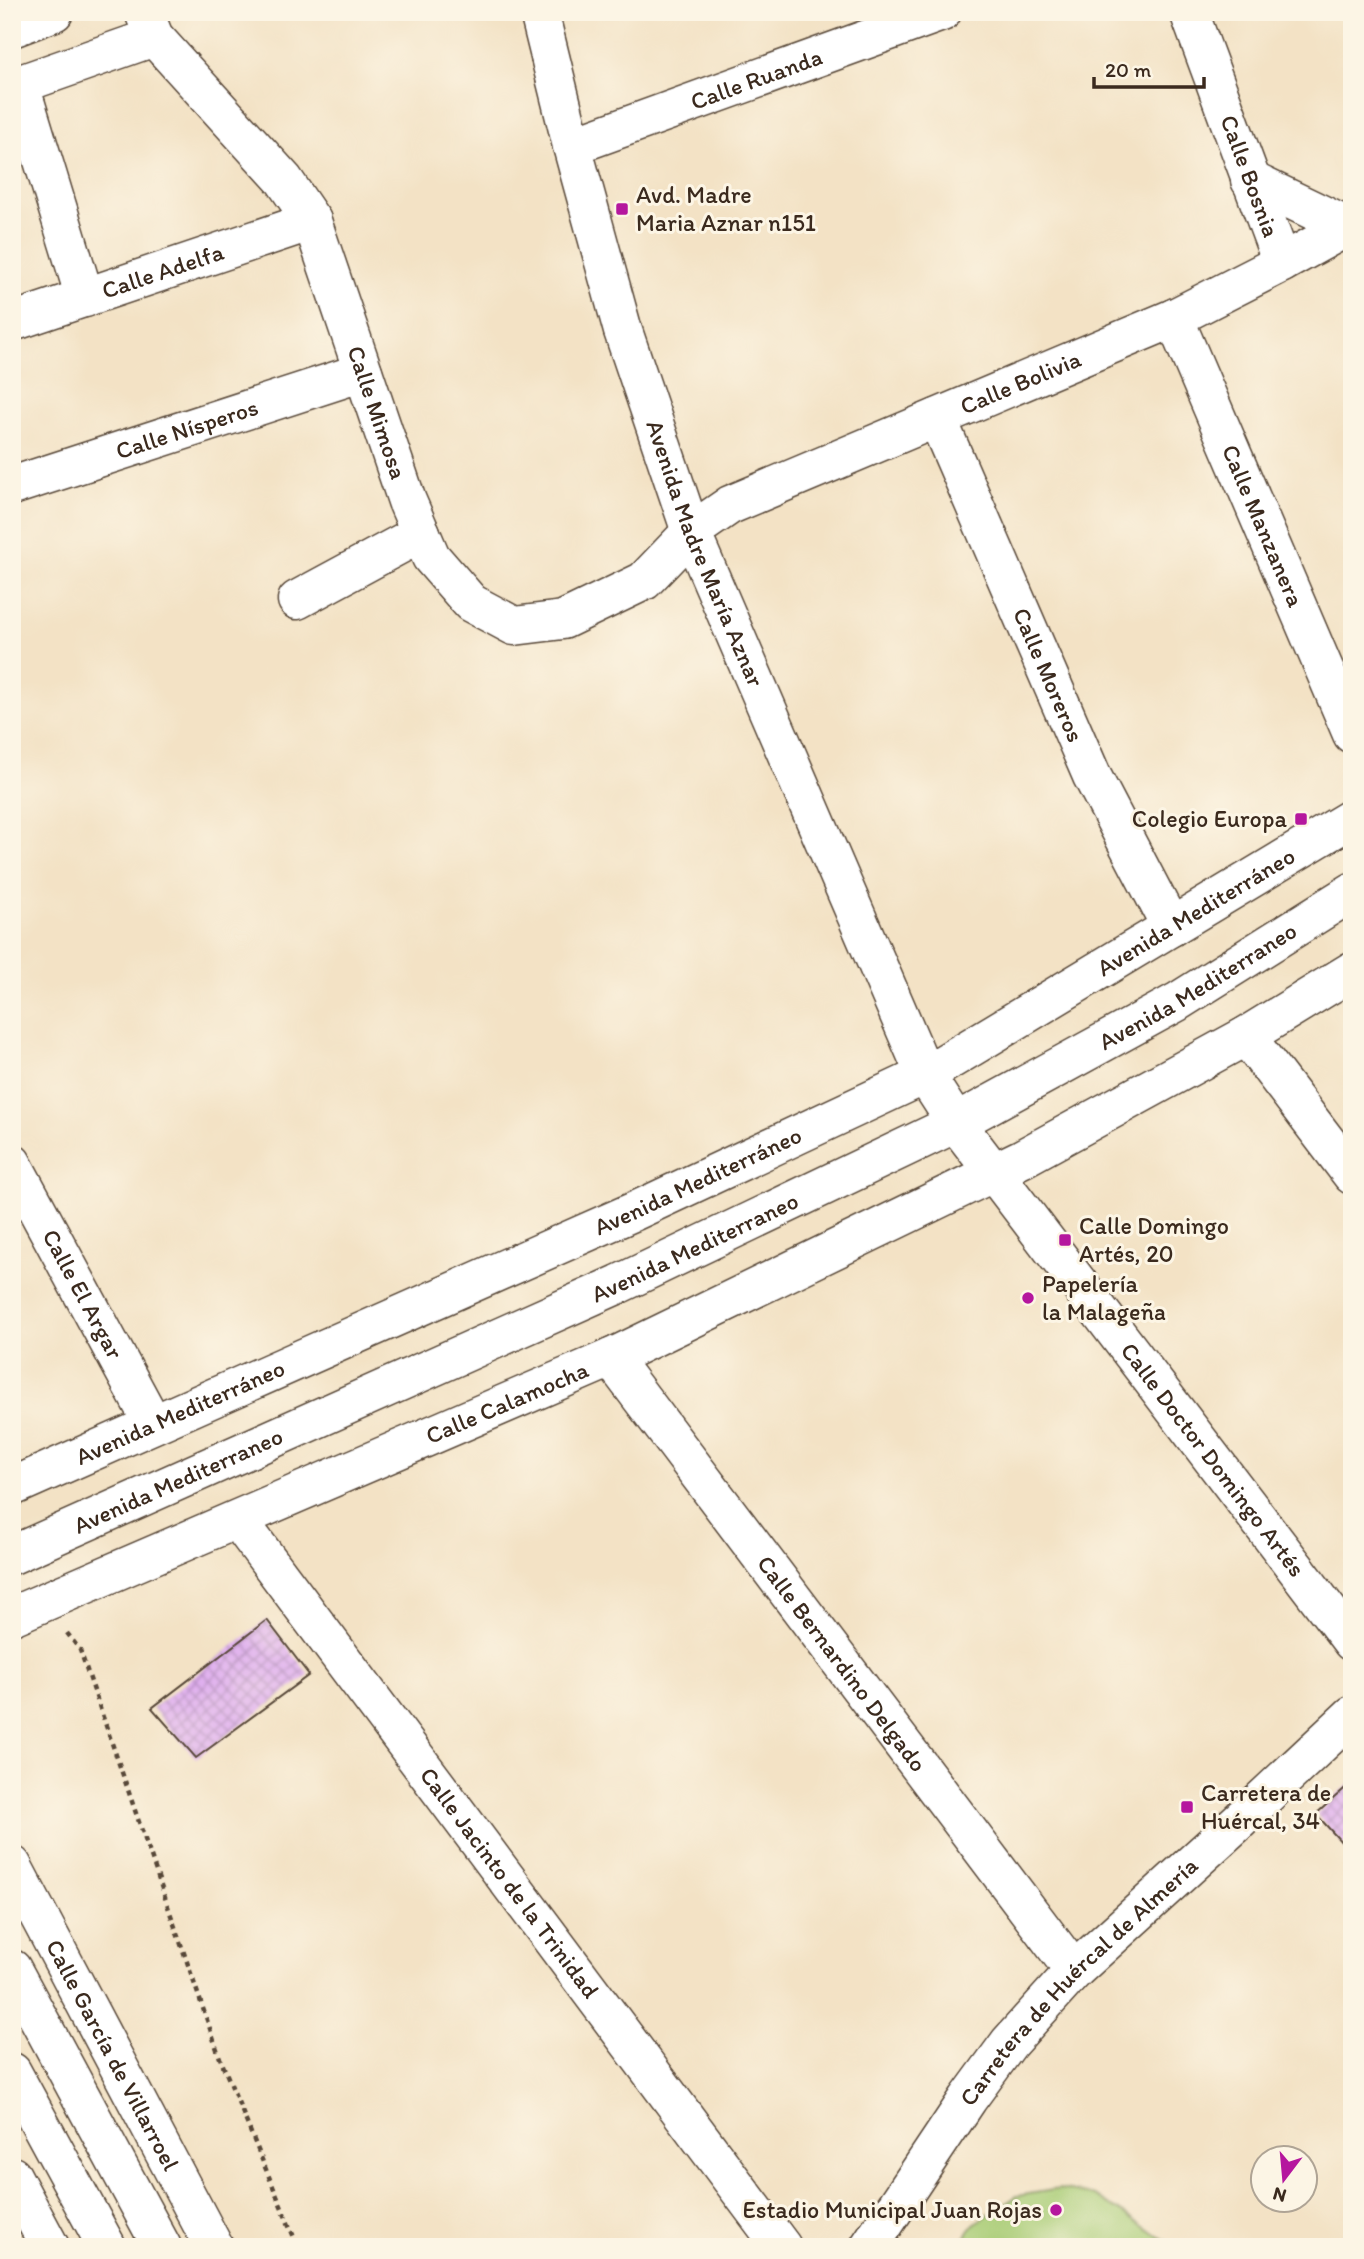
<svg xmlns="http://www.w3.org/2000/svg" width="1364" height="2259" font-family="Itim,sans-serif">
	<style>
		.pitch { fill: #a8cc75; stroke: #727b4a; stroke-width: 2 }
		.building { fill: url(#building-cross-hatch) }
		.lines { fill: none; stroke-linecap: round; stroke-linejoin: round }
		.minor-casing { stroke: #574637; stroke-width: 41 }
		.tertiary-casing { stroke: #574637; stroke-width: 41 }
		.primary-casing { stroke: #574637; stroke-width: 41 }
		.path { stroke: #574637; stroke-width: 4.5; stroke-dasharray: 5 5; stroke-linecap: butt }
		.minor { stroke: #fff; stroke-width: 38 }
		.tertiary { stroke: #fff; stroke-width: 38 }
		.primary { stroke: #fff; stroke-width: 38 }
		.poi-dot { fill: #b5179e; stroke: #fcf5e5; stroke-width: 2.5 }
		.labels { text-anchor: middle; stroke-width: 6; stroke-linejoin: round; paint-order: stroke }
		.street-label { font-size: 24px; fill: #3b2a1e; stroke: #fcf5e5 }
		.poi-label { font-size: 24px; fill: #3b2a1e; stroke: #fcf5e5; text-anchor: start }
	</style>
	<defs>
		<pattern id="building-cross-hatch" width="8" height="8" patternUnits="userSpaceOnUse" patternTransform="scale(1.75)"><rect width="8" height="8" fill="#dfaeef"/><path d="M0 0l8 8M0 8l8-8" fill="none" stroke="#b68ec1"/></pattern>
	</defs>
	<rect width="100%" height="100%" fill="#fcf5e5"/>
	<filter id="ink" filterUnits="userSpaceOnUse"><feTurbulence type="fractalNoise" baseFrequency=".0143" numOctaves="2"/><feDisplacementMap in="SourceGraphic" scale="14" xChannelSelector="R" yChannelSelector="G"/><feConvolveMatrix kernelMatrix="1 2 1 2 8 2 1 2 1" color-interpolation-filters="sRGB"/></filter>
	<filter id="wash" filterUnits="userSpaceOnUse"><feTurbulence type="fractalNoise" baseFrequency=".00686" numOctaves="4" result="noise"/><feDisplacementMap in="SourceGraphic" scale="28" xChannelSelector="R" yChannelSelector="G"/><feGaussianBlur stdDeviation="1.57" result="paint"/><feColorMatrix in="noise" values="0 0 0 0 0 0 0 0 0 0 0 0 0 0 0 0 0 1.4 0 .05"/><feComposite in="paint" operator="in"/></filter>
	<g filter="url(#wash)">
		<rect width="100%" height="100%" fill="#f3e2c5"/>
		<path class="pitch" d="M 1059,2189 L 1095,2196 L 1176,2247 L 959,2247 L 974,2224 L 1017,2196 Z"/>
		<g id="blocks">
			<g class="building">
				<path d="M 267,1620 L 309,1675 L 196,1758 L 152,1708 Z"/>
				<path d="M 1352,1782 L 1352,1854 L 1316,1814 Z"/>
			</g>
		</g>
	</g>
	<g filter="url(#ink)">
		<use href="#blocks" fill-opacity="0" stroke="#574637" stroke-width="2"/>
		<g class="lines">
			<defs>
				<g id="minor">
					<path id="s1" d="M 144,12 L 154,37 L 284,180 L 312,221 L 407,501 L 431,557 L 471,603 L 514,626 L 563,620 L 644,581 L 691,532 L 730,505 L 1174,318 L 1282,263 L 1347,227"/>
					<path id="s2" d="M 1189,12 L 1282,263"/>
					<path d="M 12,28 L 54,12"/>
					<path d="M 20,85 L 85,298"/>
					<path d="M 12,87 L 154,37"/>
					<path id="s3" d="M 572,146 L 942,12"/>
					<path d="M 1250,180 L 1352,229"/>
					<path id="s4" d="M 1174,318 L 1352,734"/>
					<path id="s5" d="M 12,322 L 312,221"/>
					<path id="s6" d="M 937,418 L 1092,776 L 1171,927"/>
					<path id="s7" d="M 12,486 L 363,372"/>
					<path d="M 297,600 L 421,533"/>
					<path d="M 1246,1036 L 1352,1175"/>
					<path id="s8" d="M 12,1163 L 153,1424"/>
					<path id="s9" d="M 611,1358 L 1074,1971"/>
					<path id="s10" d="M 12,1487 L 635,1211 L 925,1075 L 1352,818"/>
					<path id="s11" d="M 238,1520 L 782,2247"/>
					<path id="s12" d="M 12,1616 L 611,1358 L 1023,1158 L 1246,1036 L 1352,971"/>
					<path id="s13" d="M 12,1865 L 214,2247"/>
					<path d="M 12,2176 L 50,2247"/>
				</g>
				<g id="tertiary">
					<path id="s14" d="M 539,12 L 572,146 L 623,331 L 691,532 L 925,1075 L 956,1123 L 1352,1642"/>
					<path id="s15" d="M 869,2247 L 968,2099 L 1009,2043 L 1074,1971 L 1239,1821 L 1352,1715"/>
				</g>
				<g id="primary">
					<path id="s16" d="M 12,1555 L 619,1284 L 956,1123 L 1177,1002 L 1352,892"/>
					<path d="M 12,1969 L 162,2247"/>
					<path d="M 12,2072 L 107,2247"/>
				</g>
			</defs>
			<use href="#minor" class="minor-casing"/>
			<use href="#tertiary" class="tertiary-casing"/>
			<use href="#primary" class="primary-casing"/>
			<path class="path" d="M 67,1633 L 80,1650 L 220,2058 L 298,2247"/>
			<use href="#minor" class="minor"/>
			<use href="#tertiary" class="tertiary"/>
			<use href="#primary" class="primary"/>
		</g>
	</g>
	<g class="poi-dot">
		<rect x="615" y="202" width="14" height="14" rx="3.5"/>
		<rect x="1294" y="812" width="14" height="14" rx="3.5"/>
		<rect x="1058" y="1233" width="14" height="14" rx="3.5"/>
		<circle cx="1028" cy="1298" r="7"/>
		<rect x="1180" y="1800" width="14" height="14" rx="3.5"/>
		<circle cx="1056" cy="2210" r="7"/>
	</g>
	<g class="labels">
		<g class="street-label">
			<text dy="8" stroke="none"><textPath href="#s3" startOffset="196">Calle Ruanda</textPath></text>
			<text dy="8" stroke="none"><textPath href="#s2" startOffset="175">Calle Bosnia</textPath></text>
			<text dy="8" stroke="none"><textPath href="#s5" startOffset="159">Calle Adelfa</textPath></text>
			<text dy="8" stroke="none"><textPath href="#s1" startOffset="1306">Calle Bolivia</textPath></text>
			<text dy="8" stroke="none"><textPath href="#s1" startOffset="472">Calle Mimosa</textPath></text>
			<text dy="8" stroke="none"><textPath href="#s7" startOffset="184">Calle Nísperos</textPath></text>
			<text dy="8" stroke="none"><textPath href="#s4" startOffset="226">Calle Manzanera</textPath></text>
			<text dy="8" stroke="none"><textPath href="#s14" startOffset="567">Avenida Madre María Aznar</textPath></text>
			<text dy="8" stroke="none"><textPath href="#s6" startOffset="280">Calle Moreros</textPath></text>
			<text dy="8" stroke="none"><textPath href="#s10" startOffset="1318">Avenida Mediterráneo</textPath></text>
			<text dy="8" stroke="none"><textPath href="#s16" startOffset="1316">Avenida Mediterraneo</textPath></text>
			<text dy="8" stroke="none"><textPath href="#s10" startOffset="751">Avenida Mediterráneo</textPath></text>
			<text dy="8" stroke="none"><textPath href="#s16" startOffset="749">Avenida Mediterraneo</textPath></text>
			<text dy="8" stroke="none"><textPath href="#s8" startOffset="149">Calle El Argar</textPath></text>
			<text dy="8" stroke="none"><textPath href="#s12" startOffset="539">Calle Calamocha</textPath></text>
			<text dy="8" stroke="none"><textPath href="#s10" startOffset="184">Avenida Mediterráneo</textPath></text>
			<text dy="8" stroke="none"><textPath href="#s14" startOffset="1614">Calle Doctor Domingo Artés</textPath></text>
			<text dy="8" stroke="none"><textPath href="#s16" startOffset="182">Avenida Mediterraneo</textPath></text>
			<text dy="8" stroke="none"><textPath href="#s9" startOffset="383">Calle Bernardino Delgado</textPath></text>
			<text dy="8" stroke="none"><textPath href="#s11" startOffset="453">Calle Jacinto de la Trinidad</textPath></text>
			<text dy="8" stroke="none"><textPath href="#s15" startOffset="340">Carretera de Huércal de Almería</textPath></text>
			<text dy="8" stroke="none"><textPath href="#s13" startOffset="215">Calle García de Villarroel</textPath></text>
		</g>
		<g class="poi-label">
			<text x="636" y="203">Avd. Madre<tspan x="636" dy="28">Maria Aznar n151</tspan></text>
			<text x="1287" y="827" text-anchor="end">Colegio Europa</text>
			<text x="1079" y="1234">Calle Domingo<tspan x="1079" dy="28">Artés, 20</tspan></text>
			<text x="1042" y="1292">Papelería<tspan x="1042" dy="28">la Malageña</tspan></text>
			<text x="1201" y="1801">Carretera de<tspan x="1201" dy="28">Huércal, 34</tspan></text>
			<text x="1042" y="2218" text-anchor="end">Estadio Municipal Juan Rojas</text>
		</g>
	</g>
	<rect width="1364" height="2259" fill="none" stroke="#fcf5e5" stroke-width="42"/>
	<g transform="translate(1284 2179) rotate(196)"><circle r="33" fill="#fcf5e5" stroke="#afa495" stroke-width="2"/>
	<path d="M0-5L12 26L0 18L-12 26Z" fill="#b5179e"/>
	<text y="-10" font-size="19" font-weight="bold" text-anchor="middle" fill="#3b2a1e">N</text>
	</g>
	<path d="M1094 77v10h110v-10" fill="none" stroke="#3b2a1e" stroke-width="3.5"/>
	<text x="1105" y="77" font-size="21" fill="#3b2a1e" stroke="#fcf5e5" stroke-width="5" paint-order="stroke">20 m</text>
</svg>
